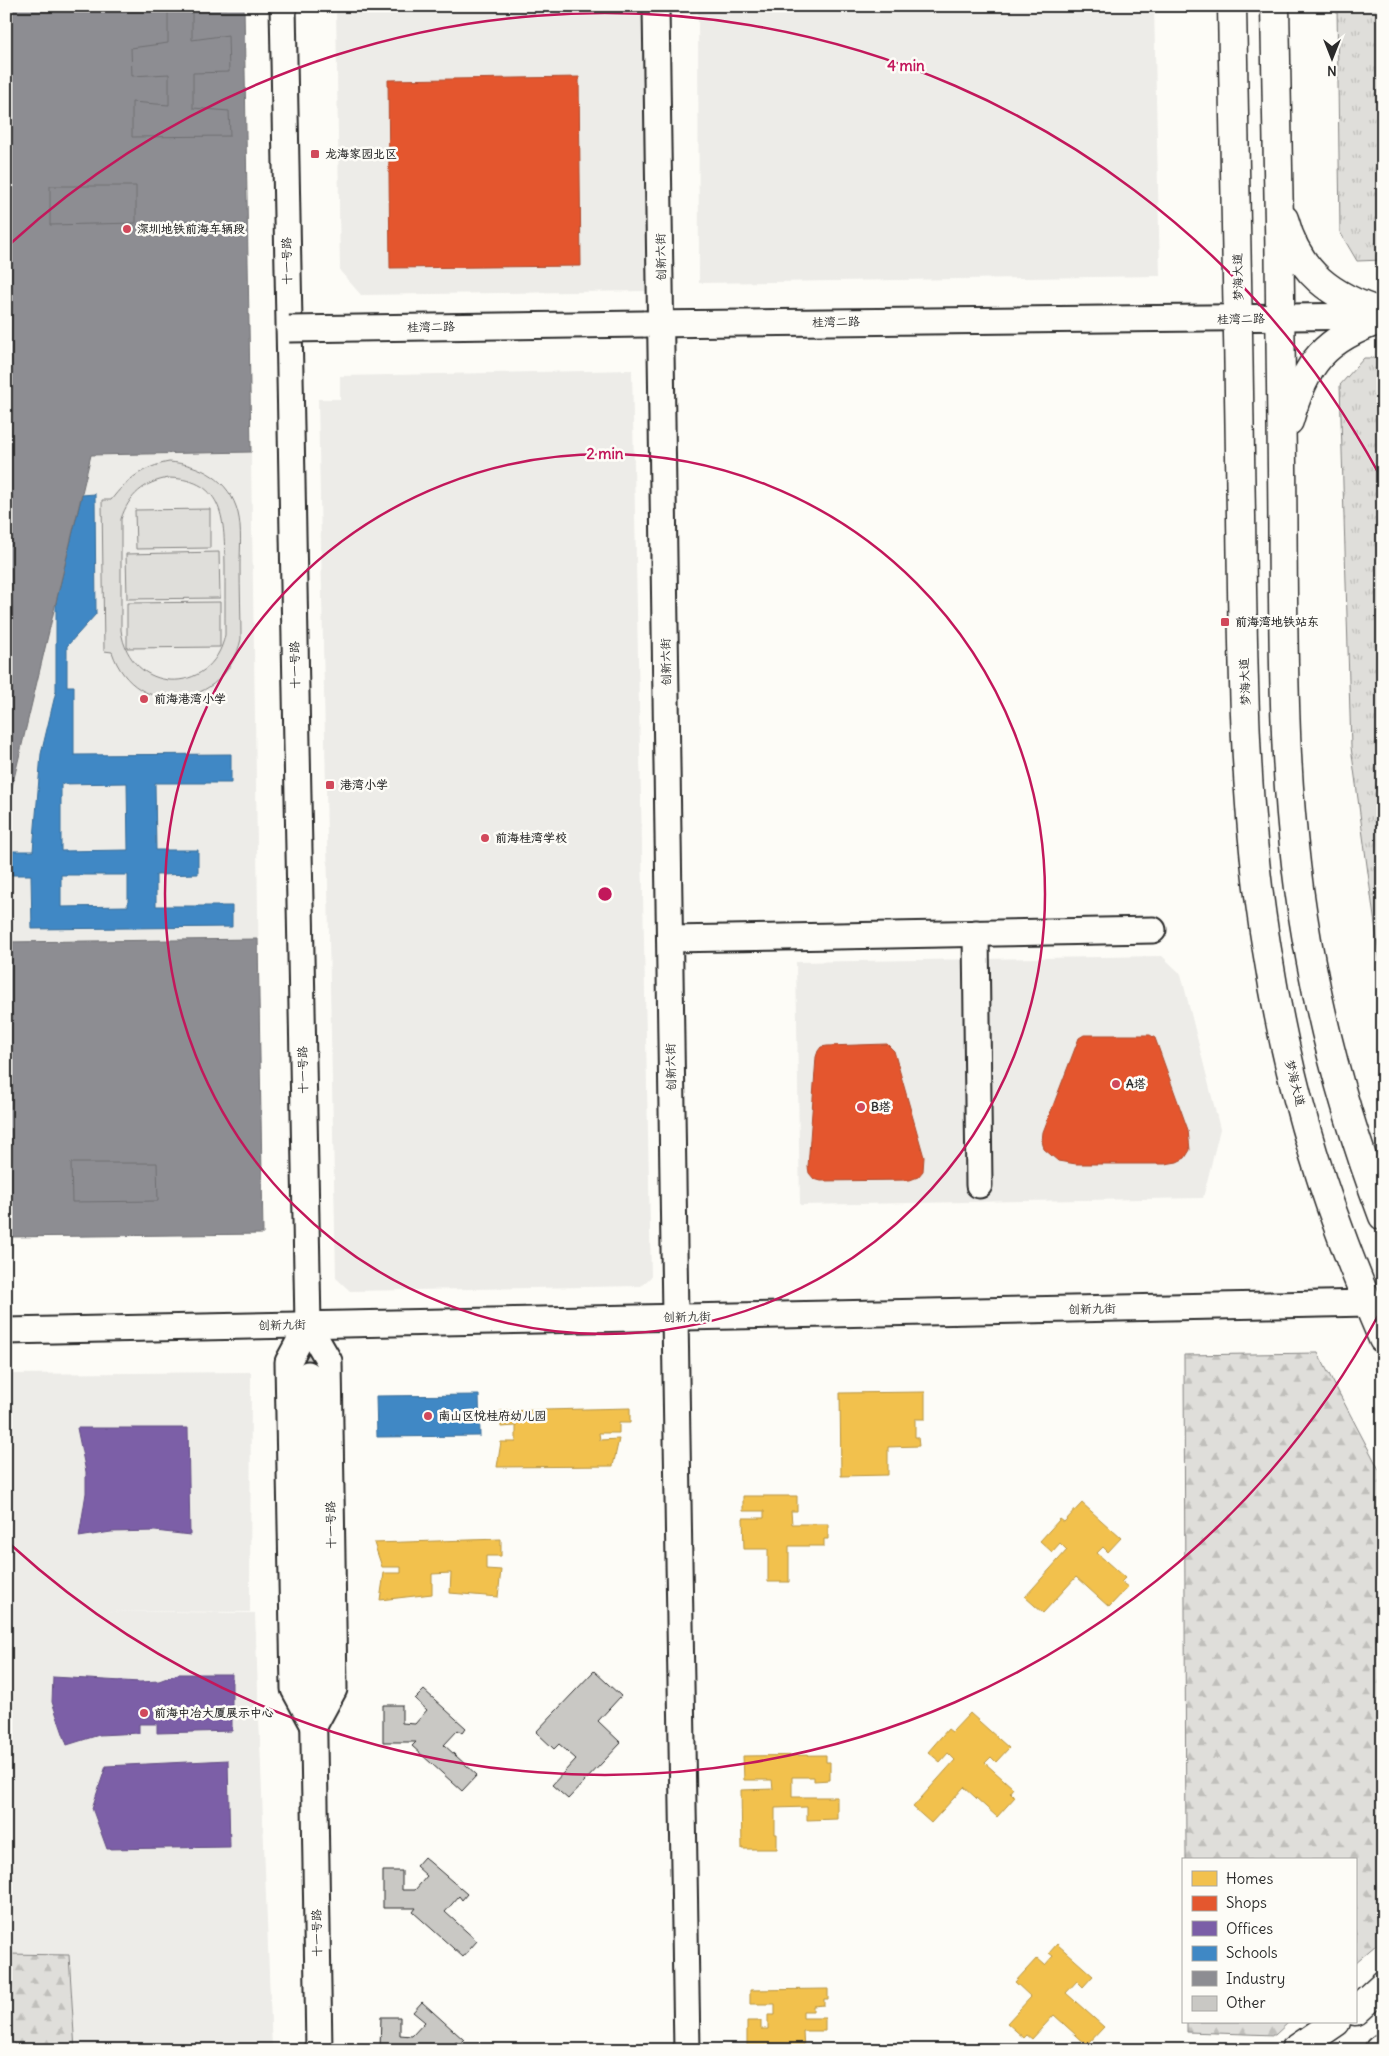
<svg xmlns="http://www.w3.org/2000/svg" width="1389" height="2056" font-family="Delius,'LXGW WenKai TC',sans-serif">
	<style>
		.built { fill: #edece8 }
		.grass { fill: url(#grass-tufts); stroke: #858482 }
		.forest { fill: url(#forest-firs); stroke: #858482 }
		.garden { fill: #dfdeda; stroke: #858482; fill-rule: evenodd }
		.homes { fill: #f2c14e; stroke: #b69444 }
		.shops { fill: #e4572e; stroke: #ac4a2d }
		.offices { fill: #7b5ea7; stroke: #634f82 }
		.schools { fill: #3f88c5; stroke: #396c97; fill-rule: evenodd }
		.industry { fill: #8d8d92; stroke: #707073 }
		.building { fill: #c9c8c4; stroke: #2b2b2b }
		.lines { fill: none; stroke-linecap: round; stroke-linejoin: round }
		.minor-tunnel { stroke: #d3d2ce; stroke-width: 25; stroke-dasharray: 25 12; stroke-linecap: butt }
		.minor-casing { stroke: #2b2b2b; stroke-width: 29 }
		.major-casing { stroke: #2b2b2b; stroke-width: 31 }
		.highway-casing { stroke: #2b2b2b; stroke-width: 31 }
		.minor { stroke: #fdfcf7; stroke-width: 25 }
		.major { stroke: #fdfcf7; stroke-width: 28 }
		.highway { stroke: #fdfcf7; stroke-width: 28 }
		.minor-bridge-casing { stroke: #2b2b2b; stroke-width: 29; stroke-linecap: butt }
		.minor-bridge { stroke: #fdfcf7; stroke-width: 25 }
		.ring { fill: none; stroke: #c2185b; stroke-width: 2.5 }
		.poi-dot { fill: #d1495b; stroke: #fdfcf7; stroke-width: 2 }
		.labels { text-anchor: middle; stroke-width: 5; stroke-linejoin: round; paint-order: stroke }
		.poi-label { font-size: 12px; font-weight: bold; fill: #2b2b2b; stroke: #fdfcf7; text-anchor: start }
		.street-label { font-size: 12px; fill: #2b2b2b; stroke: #fdfcf7 }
		.centre { fill: #c2185b; stroke: #fdfcf7; stroke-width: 2.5 }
		.ring-label { font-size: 15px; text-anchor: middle; font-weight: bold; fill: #c2185b; stroke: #fdfcf7; stroke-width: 5; stroke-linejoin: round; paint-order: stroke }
	</style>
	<defs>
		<pattern id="grass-tufts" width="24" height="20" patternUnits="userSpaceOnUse" patternTransform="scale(1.25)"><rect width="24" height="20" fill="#dfdeda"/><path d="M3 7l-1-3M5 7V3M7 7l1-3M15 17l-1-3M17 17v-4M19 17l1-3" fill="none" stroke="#c0bfbb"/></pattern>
		<pattern id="forest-firs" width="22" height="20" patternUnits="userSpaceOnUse" patternTransform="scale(1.25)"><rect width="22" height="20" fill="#dfdeda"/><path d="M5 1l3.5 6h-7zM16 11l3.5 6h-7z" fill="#c0bfbb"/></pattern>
	</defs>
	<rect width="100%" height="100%" fill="#fdfcf7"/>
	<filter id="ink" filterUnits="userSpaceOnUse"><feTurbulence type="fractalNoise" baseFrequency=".02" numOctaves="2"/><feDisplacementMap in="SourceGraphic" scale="10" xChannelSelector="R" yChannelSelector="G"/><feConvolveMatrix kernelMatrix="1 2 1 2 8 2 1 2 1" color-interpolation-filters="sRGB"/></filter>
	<g filter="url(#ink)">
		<g class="built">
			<path d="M 6,6 L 244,6 L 263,1234 L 6,1237 Z"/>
			<path d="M 336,6 L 643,6 L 647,291 L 361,295 L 340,271 Z"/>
			<path d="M 698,6 L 1154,6 L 1160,276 L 699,283 Z"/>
			<path d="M 632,370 L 651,1277 L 641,1286 L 350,1291 L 336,1278 L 318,399 L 340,399 L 340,376 Z"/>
			<path d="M 1162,956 L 1181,974 L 1220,1129 L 1203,1198 L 800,1205 L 796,962 Z"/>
			<path d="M 251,1372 L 250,1612 L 97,1611 L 255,1613 L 272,2050 L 75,2050 L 69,1955 L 6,1954 L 6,1374 Z"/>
		</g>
		<g class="grass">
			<path d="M 1337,6 L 1383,6 L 1383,260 L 1357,261 L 1340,232 Z"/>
			<path d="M 1364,358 L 1383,358 L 1383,984 L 1351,747 L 1340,385 Z"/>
		</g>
		<g class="forest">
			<path d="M 1318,1353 L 1383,1477 L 1383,1939 L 1355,1963 L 1355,1860 L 1186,1860 L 1184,1355 Z"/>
			<path d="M 6,1954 L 69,1955 L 75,2050 L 19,2050 L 6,2033 Z"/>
			<path d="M 1187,2022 L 1289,2022 L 1275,2035 L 1187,2032 Z"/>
		</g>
		<g class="garden">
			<path d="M 169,462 C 200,464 230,480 238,513 C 242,529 240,549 240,566 C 240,591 241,615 241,639 C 226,709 135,721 112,652 L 104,651 L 102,500 L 111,500 C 127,479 143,467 169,462 ZM 169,478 C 226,480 224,522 225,565 C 225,588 225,611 225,635 C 212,698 129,694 121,630 L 121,519 C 129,495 144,482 169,478 Z"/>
			<path d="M 210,509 L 210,548 L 136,549 L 135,510 Z"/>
			<path d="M 219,552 L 220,598 L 127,599 L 126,554 Z"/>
			<path d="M 220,602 L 220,647 L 127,648 L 127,603 Z"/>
		</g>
		<g class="homes">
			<path d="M 6,6 L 10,6 L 12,144 L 6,144 Z"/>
			<path d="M 236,184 L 236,260 L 137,261 L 136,186 Z"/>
			<path d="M 50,186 L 51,262 L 6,263 L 6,187 Z"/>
			<path d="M 238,365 L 239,441 L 140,442 L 138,367 Z"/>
			<path d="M 52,368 L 53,444 L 6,444 L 6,369 Z"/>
			<path d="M 247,945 L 248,1020 L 148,1022 L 147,946 Z"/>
			<path d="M 64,948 L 64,1024 L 6,1024 L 6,949 Z"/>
			<path d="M 257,1123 L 258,1199 L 158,1201 L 157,1125 Z"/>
			<path d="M 71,1126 L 72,1202 L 6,1203 L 6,1127 Z"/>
			<path d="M 925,1392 L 925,1419 L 915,1419 L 915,1437 L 918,1437 L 919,1446 L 888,1447 L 888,1475 L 841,1476 L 840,1393 Z"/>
			<path d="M 630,1408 L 630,1423 L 619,1423 L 619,1433 L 599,1433 L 600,1440 L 619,1439 L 613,1466 L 497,1467 L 501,1442 L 516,1442 L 516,1426 L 501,1427 L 500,1411 Z"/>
			<path d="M 743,1496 L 797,1496 L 797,1511 L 791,1511 L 792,1524 L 828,1524 L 828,1539 L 824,1539 L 824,1546 L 789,1546 L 789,1582 L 768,1582 L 768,1549 L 744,1549 L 743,1518 L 764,1518 L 764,1511 L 743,1511 Z"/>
			<path d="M 1082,1503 L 1121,1538 L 1108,1552 L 1103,1547 L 1097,1553 L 1125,1578 L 1121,1582 L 1128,1587 L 1109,1607 L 1076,1577 L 1043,1613 L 1025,1597 L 1067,1550 L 1060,1543 L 1052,1552 L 1040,1541 L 1060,1519 L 1064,1522 Z"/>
			<path d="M 501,1539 L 501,1556 L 486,1556 L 486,1569 L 501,1570 L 498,1597 L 450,1593 L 451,1573 L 432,1574 L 432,1594 L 380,1600 L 384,1573 L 401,1573 L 401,1567 L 382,1567 L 374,1543 Z"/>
			<path d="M 970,1713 L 1009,1748 L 996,1762 L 991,1757 L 985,1763 L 1013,1788 L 1010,1792 L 1015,1797 L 997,1817 L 964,1787 L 931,1823 L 913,1807 L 955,1760 L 948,1753 L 940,1762 L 928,1752 L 948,1729 L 952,1732 Z"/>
			<path d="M 826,1755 L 826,1762 L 830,1762 L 830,1780 L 814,1781 L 814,1777 L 792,1777 L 792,1797 L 837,1797 L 837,1819 L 807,1820 L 807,1807 L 775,1808 L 775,1834 L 777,1834 L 777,1849 L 742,1849 L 741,1790 L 773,1789 L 772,1780 L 744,1780 L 743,1756 Z"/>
			<path d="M 1057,1944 L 1093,1976 L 1083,1987 L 1077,1981 L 1066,1993 L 1104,2027 L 1087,2045 L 1054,2015 L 1032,2039 L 1027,2035 L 1024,2038 L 1007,2023 L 1031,1997 L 1015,1982 L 1037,1958 L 1045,1965 L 1053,1956 L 1049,1953 Z"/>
			<path d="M 828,1989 L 828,1999 L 824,1999 L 824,2005 L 813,2006 L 813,2011 L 803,2011 L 803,2018 L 825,2018 L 825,2031 L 803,2031 L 804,2050 L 747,2050 L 747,2021 L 761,2021 L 761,2029 L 768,2029 L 768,2015 L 775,2015 L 775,2004 L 750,2004 L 750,1990 Z"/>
		</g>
		<g class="shops">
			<path d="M 579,77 L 581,266 L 390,268 L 388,80 Z"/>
			<path d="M 1084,1035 L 1150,1035 L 1155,1038 L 1188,1130 L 1190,1150 L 1185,1158 L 1177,1162 L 1165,1164 L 1076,1164 L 1058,1161 L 1044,1149 L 1042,1141 L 1043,1132 L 1079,1038 Z"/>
			<path d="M 887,1044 L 894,1051 L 924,1157 L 923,1171 L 918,1177 L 910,1180 L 821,1181 L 814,1179 L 809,1173 L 808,1167 L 816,1057 L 818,1051 L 821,1047 L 827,1046 Z"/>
		</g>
		<g class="offices">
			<path d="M 77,1428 L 188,1428 L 190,1535 L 155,1531 L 111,1532 L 79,1537 L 86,1493 L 86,1472 Z"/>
			<path d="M 178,1674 L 232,1674 L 232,1731 L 157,1733 L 157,1724 L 139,1724 L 139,1733 L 99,1735 L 67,1745 L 52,1702 L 53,1677 L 140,1682 L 159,1681 Z"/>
			<path d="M 228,1760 L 230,1847 L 107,1849 L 92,1808 L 106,1766 Z"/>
		</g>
		<g class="schools">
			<path d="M 95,494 L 96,614 L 67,646 L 67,686 L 74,686 L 74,755 L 231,754 L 231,783 L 155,783 L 156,850 L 198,850 L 198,874 L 156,875 L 156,906 L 232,906 L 232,927 L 32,929 L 31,875 L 6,875 L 6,851 L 33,851 L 41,754 L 56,691 L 56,602 L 82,495 ZM 127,783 L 128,850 L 61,851 L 61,784 ZM 61,875 L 128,875 L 128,906 L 61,907 Z"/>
			<path d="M 479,1395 L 480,1436 L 377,1437 L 376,1396 Z"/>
		</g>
		<g class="industry">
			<path d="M 6,6 L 244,6 L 251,452 L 91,455 L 6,812 Z"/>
			<path d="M 131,6 L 227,6 L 227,9 L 192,9 L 192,40 L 228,35 L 229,72 L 193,73 L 193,108 L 229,111 L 230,136 L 132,137 L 132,102 L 169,105 L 169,74 L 132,76 L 131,48 L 168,43 L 168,10 L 131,11 Z"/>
			<path d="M 50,186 L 136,186 L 136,223 L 50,225 Z"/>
			<path d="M 258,939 L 263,1234 L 6,1237 L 6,942 Z"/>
			<path d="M 71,1163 L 157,1163 L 158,1201 L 72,1202 Z"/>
		</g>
		<g class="building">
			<path d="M 594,1671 L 621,1696 L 598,1721 L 621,1743 L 568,1799 L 552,1785 L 576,1759 L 559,1744 L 554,1749 L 536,1732 Z"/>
			<path d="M 424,1690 L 466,1728 L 462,1733 L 458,1730 L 444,1745 L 477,1775 L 462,1791 L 412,1746 L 416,1742 L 383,1742 L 383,1705 L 402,1705 L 402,1723 L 415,1724 L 427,1710 L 415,1699 Z"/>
			<path d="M 424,1857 L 467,1894 L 462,1900 L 459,1896 L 445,1912 L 477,1941 L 463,1957 L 413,1912 L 416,1908 L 383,1908 L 383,1871 L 402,1871 L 402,1890 L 415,1890 L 427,1876 L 416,1866 Z"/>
			<path d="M 422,2002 L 464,2040 L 460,2045 L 456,2042 L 449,2050 L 380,2050 L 381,2017 L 400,2017 L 400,2035 L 412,2036 L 425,2022 L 413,2012 Z"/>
		</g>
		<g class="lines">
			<path class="minor-tunnel" d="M 308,1374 L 310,1319"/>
			<defs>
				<g id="minor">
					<path d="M 283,6 L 308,1325 L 288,1362 L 294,1689 L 314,1726"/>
					<path d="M 656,6 L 675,1317 L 687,2050"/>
					<path d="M 645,324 L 1383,316"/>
					<path d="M 976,933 L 979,1185"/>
					<path d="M 670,939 L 1153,930"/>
					<path d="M 308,1325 L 329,1361 L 334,1689 L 315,1724"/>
					<path d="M 6,1331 L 1368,1303"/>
					<path d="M 308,1374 L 319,2050"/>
				</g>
				<g id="major">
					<path d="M 1232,6 C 1236,176 1238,346 1241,516 C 1243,660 1243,807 1267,950 C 1282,1045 1306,1142 1340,1232 C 1353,1268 1368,1304 1383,1339"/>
					<path d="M 1275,6 C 1278,160 1281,313 1282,467 C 1284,632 1279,799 1311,962 C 1327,1048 1352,1134 1383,1216"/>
					<path d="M 1284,219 C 1298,273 1332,297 1383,313"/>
					<path d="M 1289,421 C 1305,363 1325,338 1383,319"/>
				</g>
				<g id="highway">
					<path d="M 1355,2011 L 1383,1985"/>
					<path d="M 1295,2050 L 1336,2022"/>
					<path d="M 1379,2050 L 1383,2047"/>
				</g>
			</defs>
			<use href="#minor" class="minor-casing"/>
			<use href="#major" class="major-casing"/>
			<use href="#highway" class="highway-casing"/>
			<use href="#minor" class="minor"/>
			<use href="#major" class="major"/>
			<use href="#highway" class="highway"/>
			<defs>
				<path id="minor-bridge" d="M 289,329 L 643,324"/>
			</defs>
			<use href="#minor-bridge" class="minor-bridge-casing"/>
			<use href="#minor-bridge" class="minor-bridge"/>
		</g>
	</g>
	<g class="ring">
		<circle cx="605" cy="894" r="440"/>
		<path d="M1379 1314A881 881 0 0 1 10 1544M10 244A881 881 0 0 1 1379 474"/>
	</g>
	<g class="poi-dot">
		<rect x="310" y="149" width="10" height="10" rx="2.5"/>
		<circle cx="127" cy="229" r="5"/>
		<rect x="1220" y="617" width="10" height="10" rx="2.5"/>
		<circle cx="144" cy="699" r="5"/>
		<rect x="325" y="780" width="10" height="10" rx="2.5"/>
		<circle cx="485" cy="838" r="5"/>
		<circle cx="1116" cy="1084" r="5"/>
		<circle cx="861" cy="1107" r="5"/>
		<circle cx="428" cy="1416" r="5"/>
		<circle cx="144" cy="1713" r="5"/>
	</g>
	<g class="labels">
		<g class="poi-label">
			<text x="325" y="158">龙海家园北区</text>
			<text x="137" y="233">深圳地铁前海车辆段</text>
			<text x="1235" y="626">前海湾地铁站东</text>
			<text x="154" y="703">前海港湾小学</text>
			<text x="340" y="789">港湾小学</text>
			<text x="495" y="842">前海桂湾学校</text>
			<text x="1126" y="1088">A塔</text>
			<text x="871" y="1111">B塔</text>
			<text x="438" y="1420">南山区悦桂府幼儿园</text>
			<text x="154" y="1717">前海中冶大厦展示中心</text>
		</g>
		<g class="street-label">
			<text transform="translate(661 257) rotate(-91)" y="4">创新六街</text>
			<text transform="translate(287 261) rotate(-91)" y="4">十一号路</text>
			<text transform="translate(1238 277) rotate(-91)" y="4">梦海大道</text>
			<text transform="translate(1241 319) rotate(-1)" y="4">桂湾二路</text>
			<text transform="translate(836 322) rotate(-1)" y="4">桂湾二路</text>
			<text transform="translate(431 327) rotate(-1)" y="4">桂湾二路</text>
			<text transform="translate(666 662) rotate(-91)" y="4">创新六街</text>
			<text transform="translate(295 665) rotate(-91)" y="4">十一号路</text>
			<text transform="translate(1245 682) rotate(-92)" y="4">梦海大道</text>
			<text transform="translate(671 1067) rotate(-91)" y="4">创新六街</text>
			<text transform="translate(303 1070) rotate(-91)" y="4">十一号路</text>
			<text transform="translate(1295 1083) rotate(76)" y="4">梦海大道</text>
			<text transform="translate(1092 1309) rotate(-1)" y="4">创新九街</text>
			<text transform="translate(687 1317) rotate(-1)" y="4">创新九街</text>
			<text transform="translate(282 1325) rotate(-1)" y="4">创新九街</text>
			<text transform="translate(331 1525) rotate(-91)" y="4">十一号路</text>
			<text transform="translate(317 1933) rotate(-91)" y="4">十一号路</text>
		</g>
	</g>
	<circle cx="605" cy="894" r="8" class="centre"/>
	<g class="ring-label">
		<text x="906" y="71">4 min</text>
		<text x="605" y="459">2 min</text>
	</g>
	<rect width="1389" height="2056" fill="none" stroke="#fdfcf7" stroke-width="25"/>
	<rect x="12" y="12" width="1364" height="2031" fill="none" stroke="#2b2b2b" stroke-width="2" filter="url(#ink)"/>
	<rect x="1182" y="1858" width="175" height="165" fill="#fdfcf7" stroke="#a9a8a5"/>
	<rect x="1192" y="1871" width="25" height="15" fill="#f2c14e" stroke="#a9a8a5"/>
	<text x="1226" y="1884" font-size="15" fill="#2b2b2b">Homes</text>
	<rect x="1192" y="1896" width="25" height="15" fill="#e4572e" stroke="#a9a8a5"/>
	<text x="1226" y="1908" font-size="15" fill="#2b2b2b">Shops</text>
	<rect x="1192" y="1921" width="25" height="15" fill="#7b5ea7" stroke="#a9a8a5"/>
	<text x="1226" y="1934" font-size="15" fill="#2b2b2b">Offices</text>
	<rect x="1192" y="1946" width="25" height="15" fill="#3f88c5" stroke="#a9a8a5"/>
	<text x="1226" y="1958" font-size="15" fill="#2b2b2b">Schools</text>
	<rect x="1192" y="1971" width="25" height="15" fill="#8d8d92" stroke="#a9a8a5"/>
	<text x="1226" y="1984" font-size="15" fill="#2b2b2b">Industry</text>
	<rect x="1192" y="1996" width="25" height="15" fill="#c9c8c4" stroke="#a9a8a5"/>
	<text x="1226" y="2008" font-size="15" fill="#2b2b2b">Other</text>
	<g transform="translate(1332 58) rotate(180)" stroke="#fdfcf7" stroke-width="4" paint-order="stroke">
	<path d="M0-4L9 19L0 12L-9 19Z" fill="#2b2b2b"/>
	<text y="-8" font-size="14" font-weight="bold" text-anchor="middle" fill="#2b2b2b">N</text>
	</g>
</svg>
